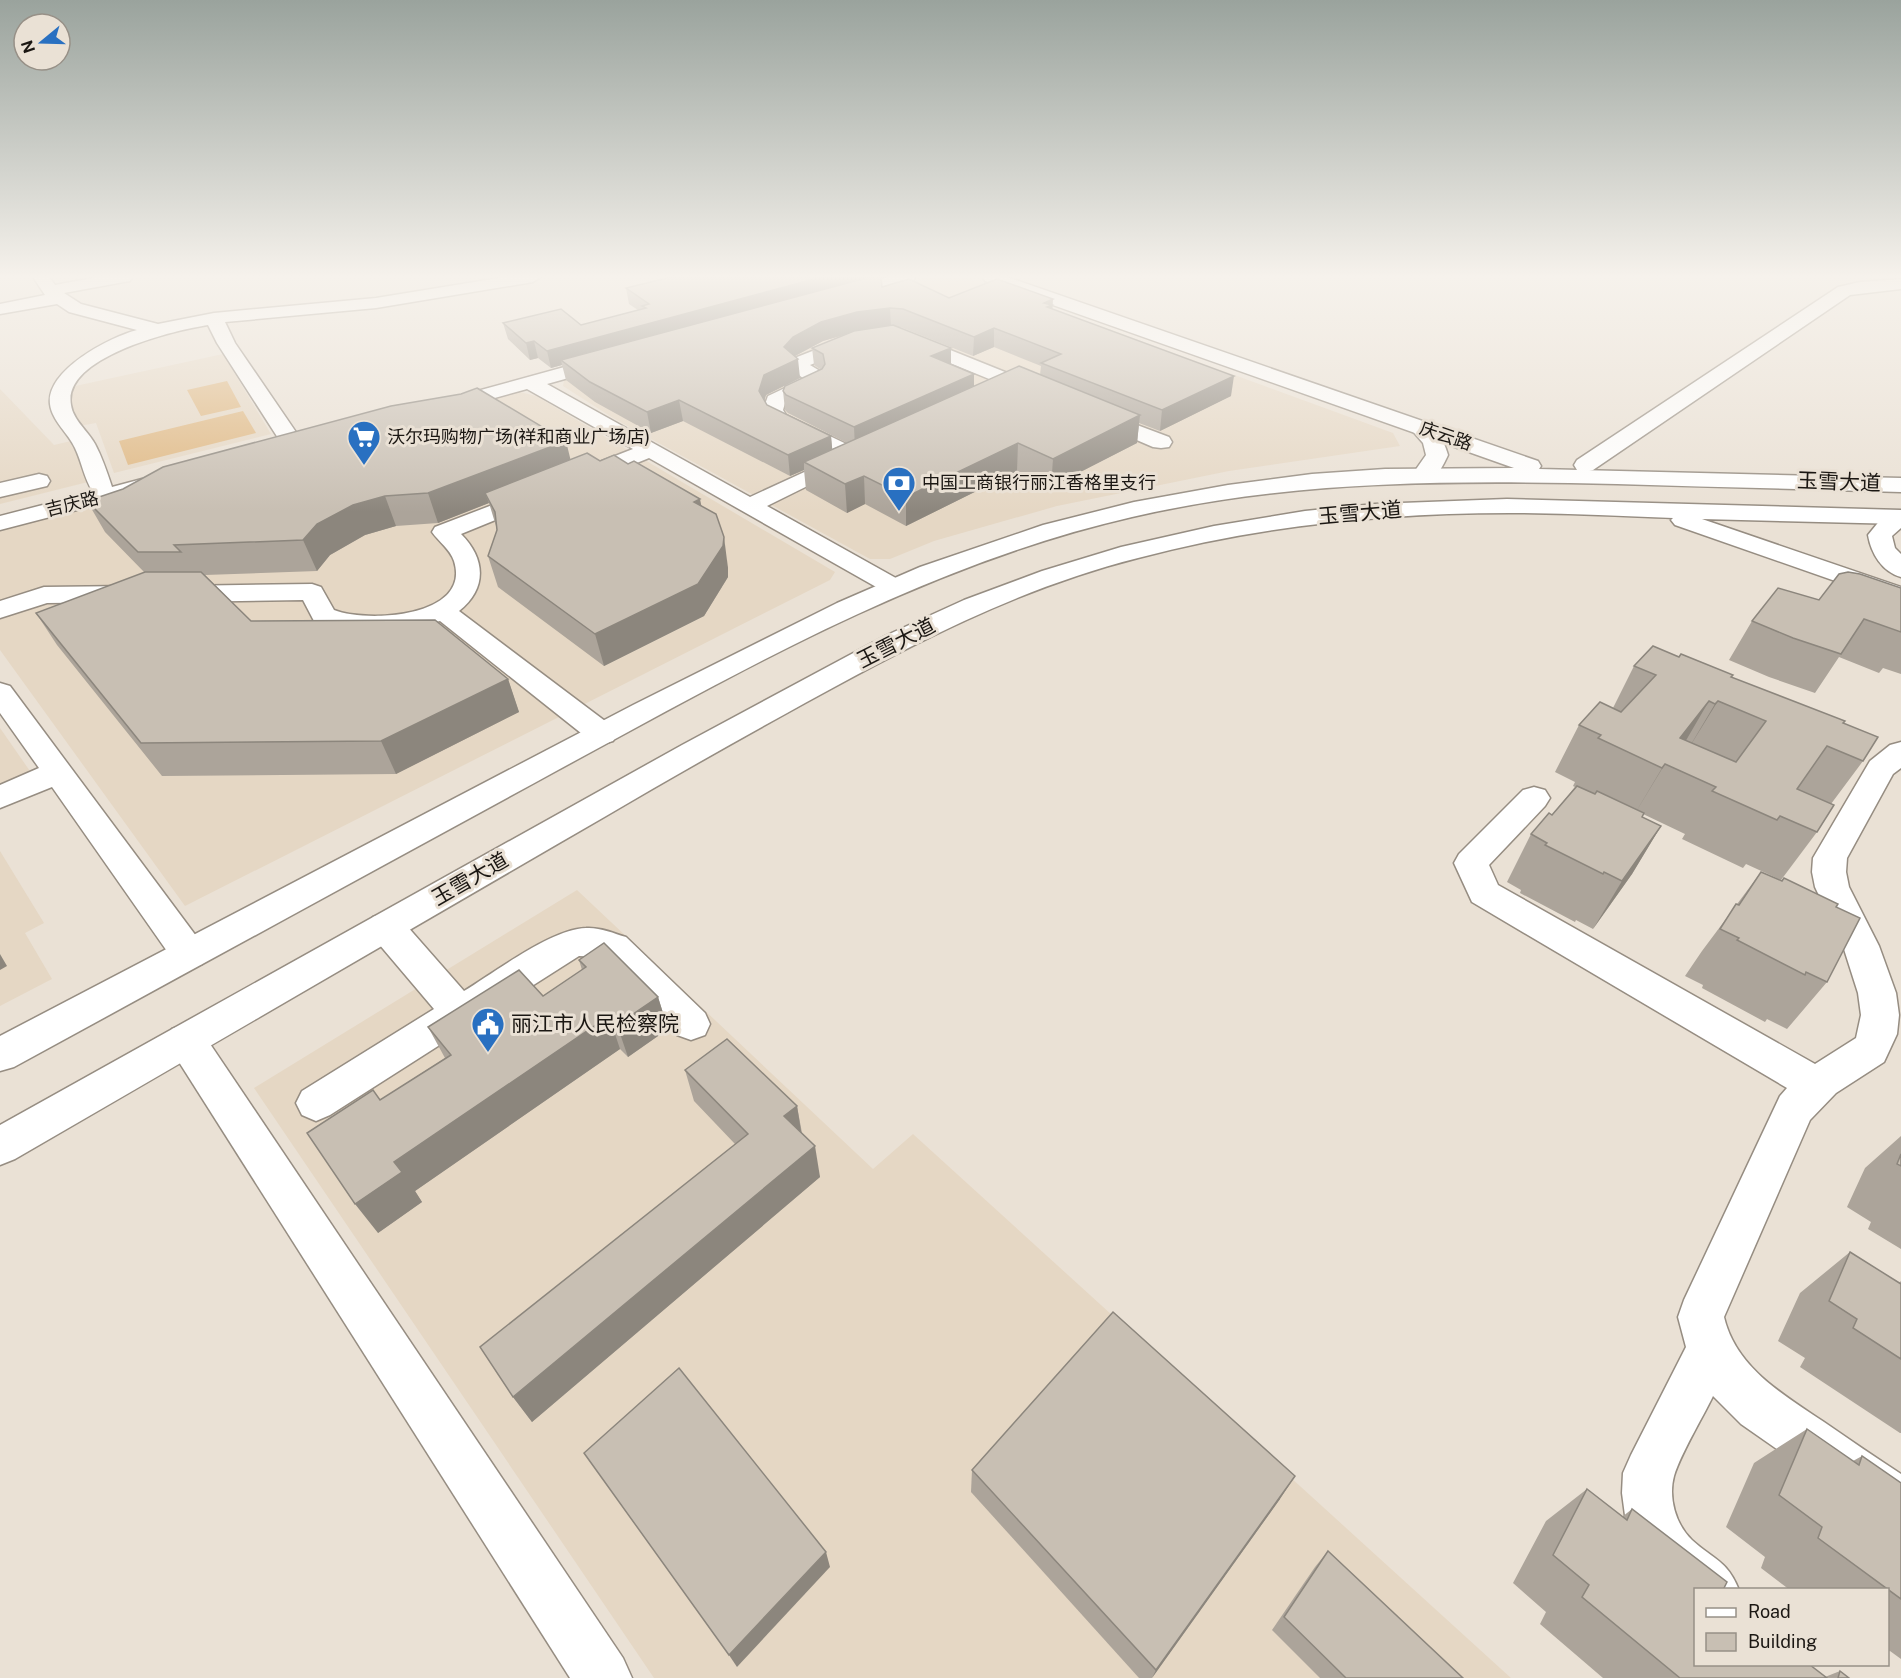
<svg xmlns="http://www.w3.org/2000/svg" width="1901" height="1678" font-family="'Public Sans','Noto Sans SC',sans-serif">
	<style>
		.built { fill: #e5d7c4 }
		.green { fill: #dfb781 }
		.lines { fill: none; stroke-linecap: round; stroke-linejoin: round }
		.minor-casing { stroke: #968d82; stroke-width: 3 }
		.major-casing { stroke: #968d82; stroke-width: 3 }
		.minor { fill: #fff; fill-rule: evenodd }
		.major { fill: #fff; fill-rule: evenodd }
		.wall { fill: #aca49a; fill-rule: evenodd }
		.shaded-wall { fill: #8c867d }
		.building { fill: #c8bfb3; stroke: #8c867d; stroke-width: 1.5; fill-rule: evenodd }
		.labels { text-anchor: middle; stroke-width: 6; stroke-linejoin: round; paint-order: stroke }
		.far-street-label { font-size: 18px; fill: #1b1713; stroke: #eae1d5 }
		.far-poi-label { font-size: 18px; fill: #1b1713; stroke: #eae1d5; text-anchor: start }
		.street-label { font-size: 21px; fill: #1b1713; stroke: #eae1d5 }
		.poi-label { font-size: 21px; fill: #1b1713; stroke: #eae1d5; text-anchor: start }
	</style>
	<rect width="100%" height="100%" fill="#eae1d5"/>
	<g class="built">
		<path d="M 959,277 L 969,278 L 1393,433 L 1400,446 L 1229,471 L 1057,506 L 934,541 L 890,559 L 870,559 L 613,418 L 563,386 L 564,380 L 900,284 L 924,278 Z"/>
		<path d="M 223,354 L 271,434 L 114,473 L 96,423 L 79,426 L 66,388 Z"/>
		<path d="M 0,389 L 54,445 L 71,441 L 88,482 L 0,504 Z"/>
		<path d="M 520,392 L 536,396 L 835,572 L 830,580 L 185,906 L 0,650 L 0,529 L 512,393 Z"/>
		<path d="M 0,728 L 41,787 L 0,805 Z"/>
		<path d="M 0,851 L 44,923 L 25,933 L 52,979 L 0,1006 Z"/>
		<path d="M 577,890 L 873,1169 L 913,1134 L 1511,1678 L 654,1678 L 254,1088 Z"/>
	</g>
	<g class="green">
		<path d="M 227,381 L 241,407 L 201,416 L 187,390 Z"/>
		<path d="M 243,411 L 256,433 L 128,465 L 119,441 Z"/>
	</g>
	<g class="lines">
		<defs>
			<g id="minor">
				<path d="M 33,277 L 49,277 L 55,285 L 98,277 L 132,277 L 130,281 L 124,282 L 64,293 L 81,304 L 158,324 L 214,313 L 376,298 L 505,277 L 541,277 L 533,282 L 376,308 L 225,322 L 235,343 L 300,438 L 297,443 L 289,444 L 281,443 L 278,438 L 217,343 L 208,325 C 175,330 62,357 71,405 C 73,420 88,431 95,444 C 102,457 107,472 112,487 L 142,479 L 150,481 L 153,486 L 150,491 L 0,530 L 0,516 L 93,492 C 84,479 82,462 75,448 C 69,434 52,421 50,404 C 46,370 110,337 137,330 L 69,312 L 57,304 L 0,314 L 0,304 L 45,295 Z"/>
				<path d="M 889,277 L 915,277 L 913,281 L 840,301 L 834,300 L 831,296 L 834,292 Z"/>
				<path d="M 1901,279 L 1901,289 L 1850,295 L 1593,470 L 1585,472 L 1577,470 L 1574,465 L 1577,460 L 1838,287 L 1860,282 Z"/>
				<path d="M 908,333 L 1045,388 L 1048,392 L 1045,396 L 1031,396 L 901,343 L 899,339 L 901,335 Z"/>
				<path d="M 856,334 L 863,336 L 865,340 L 863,344 L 810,365 L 820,371 L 825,381 L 822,385 L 785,403 L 783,410 L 786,415 L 863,452 L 866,457 L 863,462 L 854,463 L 767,506 L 903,582 L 907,587 L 903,592 L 894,595 L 885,592 L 649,458 L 590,482 L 582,484 L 574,482 L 571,477 L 574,472 L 633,449 L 527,389 L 444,412 L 437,410 L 434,406 L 437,402 L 608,355 L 615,357 L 618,361 L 615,365 L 547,384 L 750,497 L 837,457 L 770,423 L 763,410 L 768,396 L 804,379 L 789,367 L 792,359 Z"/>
				<path d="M 1097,410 L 1169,437 L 1172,442 L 1169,447 L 1161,448 L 1153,447 L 1090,420 L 1087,416 L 1090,412 Z"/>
				<path d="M 1421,422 C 1437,426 1444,441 1448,455 C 1441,470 1434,485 1415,480 L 1412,475 L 1426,455 L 1423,443 L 1410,428 L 1414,424 Z"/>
				<path d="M 39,474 L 47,476 L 50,481 L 47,486 L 0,497 L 0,483 Z"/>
				<path d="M 534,489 L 542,491 L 546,496 L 542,501 L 461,534 C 485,558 488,588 459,611 L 613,727 L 617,734 L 613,741 L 602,744 L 591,741 L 440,621 C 398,633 354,637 314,621 L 303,600 L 179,602 L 170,600 L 166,594 L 170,588 L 179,586 L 312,584 L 321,587 L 334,610 C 366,623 472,618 454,561 C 450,549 439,542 432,532 L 435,527 Z"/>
				<path d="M 1901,512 L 1901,528 L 1892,536 L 1895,548 L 1901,554 L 1901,577 C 1882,572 1871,553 1868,535 L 1881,519 Z"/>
				<path d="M 131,586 L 140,588 L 144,594 L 140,600 L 131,602 L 47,603 L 0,618 L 0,601 L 44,587 Z"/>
				<path d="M 0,683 L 10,686 L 202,944 L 207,954 L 202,964 L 189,968 L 176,964 L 52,787 L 0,808 L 0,785 L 39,768 L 0,713 Z"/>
				<path d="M 1901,742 L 1901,768 L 1893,774 L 1847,858 L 1846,872 L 1849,887 L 1879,946 L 1896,993 L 1899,1015 L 1897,1034 L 1884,1062 L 1836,1093 L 1810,1120 L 1724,1317 C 1736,1368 1784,1395 1824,1422 C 1850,1440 1875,1457 1901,1474 L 1901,1531 L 1883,1523 L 1741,1424 L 1713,1396 C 1702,1419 1681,1453 1674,1476 C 1668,1498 1676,1525 1692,1540 C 1714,1560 1727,1560 1739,1590 L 1696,1590 L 1696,1610 L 1662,1585 L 1646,1569 L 1626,1523 L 1622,1493 L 1623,1473 L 1631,1455 L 1686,1347 L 1678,1317 L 1684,1300 L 1780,1096 L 1787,1088 L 1472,902 L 1454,863 L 1459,854 L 1523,790 L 1534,787 L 1545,790 L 1550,798 L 1545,806 L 1489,865 L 1498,885 L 1815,1064 L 1856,1038 L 1861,1015 L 1858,993 L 1843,946 L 1815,887 L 1812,872 L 1813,858 L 1870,761 L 1890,745 Z"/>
				<path d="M 386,913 L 399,917 L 464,991 C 494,973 551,929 586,928 C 599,927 613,933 626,937 L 705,1013 L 710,1024 L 705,1035 L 691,1040 L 677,1035 L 600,957 L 579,956 L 330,1115 L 316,1121 L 302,1115 L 296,1103 L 302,1091 L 434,1009 L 373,937 L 368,927 L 373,917 Z"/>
				<path d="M 186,1024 L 200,1029 L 623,1658 L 632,1678 L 570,1678 L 172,1051 L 167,1040 L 172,1029 Z"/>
			</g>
			<g id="major">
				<path d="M 983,277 L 1007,277 L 1538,461 L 1541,466 L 1539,469 L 1901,478 L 1901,492 C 1806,489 1711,487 1617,484 C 1454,480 1292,480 1132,517 C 927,564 742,670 558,770 C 377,869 195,968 14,1067 L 0,1071 L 0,1036 L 633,705 L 837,603 L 920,567 L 1043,525 L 1134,502 L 1228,485 L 1312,474 L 1385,469 L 1514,468 L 985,281 Z"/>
				<path d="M 1507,499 L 1901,510 L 1901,524 L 1702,519 L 1901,587 L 1901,604 L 1675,525 L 1671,520 L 1673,518 C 1618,516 1563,513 1509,513 C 1384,513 1259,526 1138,558 C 1019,588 912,644 805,703 C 738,740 672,777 606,816 C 409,930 212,1045 15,1159 L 0,1165 L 0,1125 L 682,745 L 885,636 L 964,600 L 1042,571 L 1121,547 L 1214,526 L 1305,511 L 1375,504 Z"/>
			</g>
		</defs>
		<use href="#minor" class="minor-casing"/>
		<use href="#major" class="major-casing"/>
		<use href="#minor" class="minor"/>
		<use href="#major" class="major"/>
	</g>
	<g class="wall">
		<path d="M 660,277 L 881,277 L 882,287 L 949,298 L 1053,309 L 1231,396 L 1160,431 L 1139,423 L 1137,443 L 1051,487 L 1017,471 L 906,526 L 865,504 L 847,513 L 806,490 L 804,470 L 790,476 L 683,421 L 651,433 L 595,402 L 566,380 L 562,365 L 551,368 L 538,358 L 530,360 L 508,339 L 503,323 L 581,325 L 638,310 L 629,304 L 626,288 L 663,279 ZM 900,327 L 903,328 L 973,356 L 994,347 L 1041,366 L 1040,375 L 974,386 L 974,374 L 951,364 ZM 846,334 L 812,348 L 814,365 L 820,369 L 783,391 L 785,410 L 788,413 L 847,443 L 832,449 L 831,436 L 767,405 L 764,401 L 766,395 L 800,378 L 795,356 L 823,341 Z"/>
		<path d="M 571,459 L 600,461 L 702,506 L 728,568 L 728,577 L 704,616 L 604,666 L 498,587 L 488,556 L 497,530 L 496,526 L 489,503 L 438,523 L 396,526 L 365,535 L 330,555 L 317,571 L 205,575 L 251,621 L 508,679 L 519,712 L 396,774 L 162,776 L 57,645 L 36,613 L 145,573 L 105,532 L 87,501 Z"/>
		<path d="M 1901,588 L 1901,674 L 1883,668 L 1879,673 L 1839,657 L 1815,693 L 1769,677 L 1729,660 L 1752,621 L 1819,600 Z"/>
		<path d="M 1634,666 L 1731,678 L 1843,723 L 1863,761 L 1831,804 L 1817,832 L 1781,880 L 1746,864 L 1743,868 L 1682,839 L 1685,834 L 1643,814 L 1642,817 L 1661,826 L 1632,874 L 1593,929 L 1576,920 L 1575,922 L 1520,893 L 1521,890 L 1507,882 L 1531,834 L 1552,815 L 1575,787 L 1573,786 L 1575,782 L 1555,772 L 1579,725 L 1613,708 Z"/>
		<path d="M 1761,872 L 1781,881 L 1784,878 L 1836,907 L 1827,982 L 1787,1029 L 1767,1019 L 1765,1022 L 1702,988 L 1703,985 L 1685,976 L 1702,951 Z"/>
		<path d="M 579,960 L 658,997 L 668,1029 L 628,1057 L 620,1049 L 415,1191 L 422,1202 L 378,1233 L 380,1100 L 445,1058 L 428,1027 L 543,996 L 582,970 Z"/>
		<path d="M 685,1070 L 797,1106 L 802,1133 L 820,1177 L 532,1422 L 513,1397 L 735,1144 L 694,1101 Z"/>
		<path d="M 1901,1136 L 1901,1249 L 1868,1229 L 1871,1222 L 1847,1207 L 1865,1168 Z"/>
		<path d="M 1850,1252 L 1899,1283 L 1901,1281 L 1901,1433 L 1900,1433 L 1800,1367 L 1805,1358 L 1778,1341 L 1800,1293 Z"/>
		<path d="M 1807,1429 L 1853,1461 L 1862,1456 L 1901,1483 L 1901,1659 L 1890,1651 L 1887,1652 L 1887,1590 L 1790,1590 L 1761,1568 L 1765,1557 L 1726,1527 L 1754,1463 Z"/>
		<path d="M 972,1470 L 1280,1499 L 1152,1678 L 1139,1678 L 971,1492 Z"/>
		<path d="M 1587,1489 L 1622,1517 L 1632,1509 L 1695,1590 L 1825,1677 L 1840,1671 L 1849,1678 L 1603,1678 L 1540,1624 L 1546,1612 L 1513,1583 L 1546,1521 Z"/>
		<path d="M 1328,1551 L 1463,1678 L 1320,1678 L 1272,1630 L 1315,1567 Z"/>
	</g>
	<g class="shaded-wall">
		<path d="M 822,277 L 881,277 L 561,360 L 562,365 L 551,368 L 547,351 Z"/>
		<path d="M 1053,299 L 1052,317 L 1044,303 Z"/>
		<path d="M 890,308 L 891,327 L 858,331 L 823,341 L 795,356 L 798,359 L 800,378 L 766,395 L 761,411 L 759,391 L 764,375 L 784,347 L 793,337 L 821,322 L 857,312 Z"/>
		<path d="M 994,328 L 994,347 L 973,356 L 974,337 Z"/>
		<path d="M 534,341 L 538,358 L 530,360 L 526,343 Z"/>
		<path d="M 951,348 L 951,366 L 931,356 Z"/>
		<path d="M 974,374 L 974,392 L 855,447 L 854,427 Z"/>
		<path d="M 1234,376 L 1231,396 L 1160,431 L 1162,410 Z"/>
		<path d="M 679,400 L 683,421 L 651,433 L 647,412 Z"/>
		<path d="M 1140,415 L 1137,443 L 1051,487 L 1053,459 Z"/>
		<path d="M 831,436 L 833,457 L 804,462 L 804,470 L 790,476 L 788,455 Z"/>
		<path d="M 566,441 L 573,470 L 485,493 L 489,503 L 438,523 L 428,493 Z"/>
		<path d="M 1018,443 L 1017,471 L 906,526 L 906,497 Z"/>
		<path d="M 864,476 L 865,504 L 847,513 L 845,484 Z"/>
		<path d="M 385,496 L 396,526 L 365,535 L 330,555 L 317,571 L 303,540 L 317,524 L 353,505 Z"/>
		<path d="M 700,499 L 706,529 L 694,502 Z"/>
		<path d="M 724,537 L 728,568 L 728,577 L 704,616 L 604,666 L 595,634 Z"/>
		<path d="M 1731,677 L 1717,702 L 1718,701 L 1687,751 Z"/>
		<path d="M 508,679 L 519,712 L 396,774 L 381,741 Z"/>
		<path d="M 1709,701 L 1681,749 L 1665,764 L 1634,815 L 1680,738 Z"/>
		<path d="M 1661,826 L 1632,874 L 1593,929 L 1622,881 Z"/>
		<path d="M 0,954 L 7,966 L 0,970 Z"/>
		<path d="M 658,997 L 668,1029 L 628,1057 L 617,1025 Z"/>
		<path d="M 609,1016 L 620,1049 L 415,1191 L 422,1202 L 378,1233 L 355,1204 L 394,1162 Z"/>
		<path d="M 797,1106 L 802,1137 L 784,1116 Z"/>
		<path d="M 815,1146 L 820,1177 L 532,1422 L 513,1397 Z"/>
		<path d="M 1295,1476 L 1280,1499 L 1152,1678 L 1156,1670 Z"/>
		<path d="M 826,1552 L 830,1567 L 737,1667 L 729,1655 Z"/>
	</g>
	<g class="building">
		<path d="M 671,277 L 822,277 L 547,351 L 534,341 L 526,343 L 503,323 L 561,309 L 581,325 L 646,308 L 642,306 L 649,304 L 626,288 Z"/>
		<path d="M 870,277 L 881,277 L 882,287 L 909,279 L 949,298 L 997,279 L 1053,299 L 1044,303 L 1052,305 L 1047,307 L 1234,376 L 1162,410 L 1041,363 L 1061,354 L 994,328 L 974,337 L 903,309 L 890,308 L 857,312 L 821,322 L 793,337 L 784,347 L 798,359 L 764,375 L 759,391 L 767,405 L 831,436 L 788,455 L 679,400 L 647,412 L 590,382 L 561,360 Z"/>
		<path d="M 893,325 L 951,348 L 931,356 L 974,374 L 854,427 L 786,395 L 783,391 L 785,386 L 822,369 L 825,364 L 823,354 L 812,348 L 854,331 Z"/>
		<path d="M 1019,366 L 1140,415 L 1053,459 L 1018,443 L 906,497 L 864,476 L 845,484 L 804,462 Z"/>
		<path d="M 477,388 L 566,441 L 428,493 L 385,496 L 353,505 L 317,524 L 303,540 L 174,545 L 181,552 L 138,552 L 87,501 L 123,489 L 163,467 L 391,406 L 461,394 Z"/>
		<path d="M 587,453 L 600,461 L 614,455 L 628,464 L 634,461 L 700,499 L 694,502 L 716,514 L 724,537 L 723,546 L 698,584 L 595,634 L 488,556 L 497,530 L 495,512 L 485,493 Z"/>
		<path d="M 145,572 L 201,572 L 251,621 L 435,620 L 508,679 L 381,741 L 141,743 L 36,613 Z"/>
		<path d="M 1848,572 L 1860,574 L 1901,588 L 1901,632 L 1864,619 L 1841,654 L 1793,638 L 1752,621 L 1778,588 L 1819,600 L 1839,574 Z"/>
		<path d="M 1653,646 L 1679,657 L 1681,654 L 1733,675 L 1731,677 L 1845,721 L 1843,723 L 1878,737 L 1863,761 L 1827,746 L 1797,789 L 1834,805 L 1817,832 L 1780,816 L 1777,820 L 1712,791 L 1716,787 L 1665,764 L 1662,768 L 1598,738 L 1601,735 L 1579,725 L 1600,702 L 1621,712 L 1656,675 L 1634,666 ZM 1709,701 L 1715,704 L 1718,701 L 1766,721 L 1736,762 L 1680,738 Z"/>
		<path d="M 1577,786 L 1595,794 L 1597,791 L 1644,813 L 1642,817 L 1661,826 L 1622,881 L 1604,872 L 1603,874 L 1545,845 L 1547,843 L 1531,834 L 1549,813 L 1552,815 Z"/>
		<path d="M 1761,872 L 1782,881 L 1784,878 L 1838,904 L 1836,907 L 1860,918 L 1827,982 L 1806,972 L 1805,975 L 1737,940 L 1739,938 L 1720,929 L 1736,904 L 1739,905 Z"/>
		<path d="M 604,943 L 658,997 L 617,1025 L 609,1016 L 394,1162 L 402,1172 L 355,1204 L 307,1133 L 373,1090 L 380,1100 L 451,1055 L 428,1027 L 519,970 L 543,996 L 586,967 L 579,960 Z"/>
		<path d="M 727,1039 L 797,1106 L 784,1116 L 815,1146 L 513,1397 L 480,1347 L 748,1134 L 685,1070 Z"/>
		<path d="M 1901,1154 L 1901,1166 L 1897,1164 Z"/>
		<path d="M 1850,1252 L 1901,1284 L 1901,1359 L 1853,1328 L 1857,1319 L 1829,1301 Z"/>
		<path d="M 1113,1312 L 1295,1476 L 1156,1670 L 972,1470 Z"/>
		<path d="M 679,1368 L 826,1552 L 729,1655 L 584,1453 Z"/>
		<path d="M 1807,1429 L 1859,1465 L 1862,1456 L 1901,1483 L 1901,1599 L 1818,1538 L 1822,1527 L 1779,1495 Z"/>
		<path d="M 1587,1489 L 1627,1520 L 1632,1509 L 1727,1582 L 1723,1590 L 1695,1590 L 1695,1665 L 1810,1665 L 1827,1678 L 1680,1678 L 1582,1597 L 1589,1585 L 1553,1555 Z"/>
		<path d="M 1328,1551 L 1463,1678 L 1346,1678 L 1284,1617 Z"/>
		<path d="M 1840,1671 L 1849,1678 L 1838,1678 Z"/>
	</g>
	<linearGradient id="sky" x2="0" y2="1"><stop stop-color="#9aa39d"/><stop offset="0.54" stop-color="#f6f2ec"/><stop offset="1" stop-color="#f6f2ec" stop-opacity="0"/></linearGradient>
	<rect width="1901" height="512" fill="url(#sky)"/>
	<defs>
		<symbol id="supermarket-pin" viewBox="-11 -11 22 30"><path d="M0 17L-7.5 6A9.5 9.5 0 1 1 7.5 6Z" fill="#2970c1" stroke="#eae1d5"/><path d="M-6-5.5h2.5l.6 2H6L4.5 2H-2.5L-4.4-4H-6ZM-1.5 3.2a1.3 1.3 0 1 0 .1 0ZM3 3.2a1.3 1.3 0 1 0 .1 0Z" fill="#fff"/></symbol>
		<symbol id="bank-pin" viewBox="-11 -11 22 30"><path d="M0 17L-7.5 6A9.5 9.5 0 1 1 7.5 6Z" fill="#2970c1" stroke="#eae1d5"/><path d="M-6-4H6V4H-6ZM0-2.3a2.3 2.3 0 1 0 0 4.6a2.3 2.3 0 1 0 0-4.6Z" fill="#fff"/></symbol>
		<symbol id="civic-pin" viewBox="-11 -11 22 30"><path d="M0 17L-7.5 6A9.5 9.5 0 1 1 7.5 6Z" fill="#2970c1" stroke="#eae1d5"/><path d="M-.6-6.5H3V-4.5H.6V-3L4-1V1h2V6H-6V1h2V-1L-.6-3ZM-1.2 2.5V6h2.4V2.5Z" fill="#fff"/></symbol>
	</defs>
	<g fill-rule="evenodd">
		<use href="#supermarket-pin" x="345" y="418" width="38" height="52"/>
		<use href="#bank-pin" x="880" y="464" width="38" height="52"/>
		<use href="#civic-pin" x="469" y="1005" width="38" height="52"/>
	</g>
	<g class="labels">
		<g class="far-street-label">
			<text transform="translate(1446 436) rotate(19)" y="6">庆云路</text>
			<text transform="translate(72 504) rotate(-14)" y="6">吉庆路</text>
		</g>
		<g class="far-poi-label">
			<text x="387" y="443">沃尔玛购物广场(祥和商业广场店)</text>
			<text x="922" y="489">中国工商银行丽江香格里支行</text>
		</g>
		<g class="street-label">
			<text transform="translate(1839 482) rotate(2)" y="7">玉雪大道</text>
			<text transform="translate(1360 513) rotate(-5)" y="7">玉雪大道</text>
			<text transform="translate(896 643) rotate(-27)" y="7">玉雪大道</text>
			<text transform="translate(470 879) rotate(-30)" y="7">玉雪大道</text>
		</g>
		<g class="poi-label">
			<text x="511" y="1031">丽江市人民检察院</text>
		</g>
	</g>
	<rect x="1694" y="1588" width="195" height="78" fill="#eae1d5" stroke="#979087" stroke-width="1.5"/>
	<rect x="1706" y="1608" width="30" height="9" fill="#ffffff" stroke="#979087" stroke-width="1.5"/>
	<text x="1748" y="1618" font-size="18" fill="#1b1713">Road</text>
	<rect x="1706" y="1633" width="30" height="18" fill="#c8bfb3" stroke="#979087" stroke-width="1.5"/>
	<text x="1748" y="1648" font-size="18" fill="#1b1713">Building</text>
	<g transform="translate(42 42) rotate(251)"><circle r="28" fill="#eae1d5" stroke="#979087" stroke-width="1.5"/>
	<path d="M0-4.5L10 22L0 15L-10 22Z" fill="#2970c1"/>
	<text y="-9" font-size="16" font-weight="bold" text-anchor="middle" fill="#1b1713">N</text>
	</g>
</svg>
